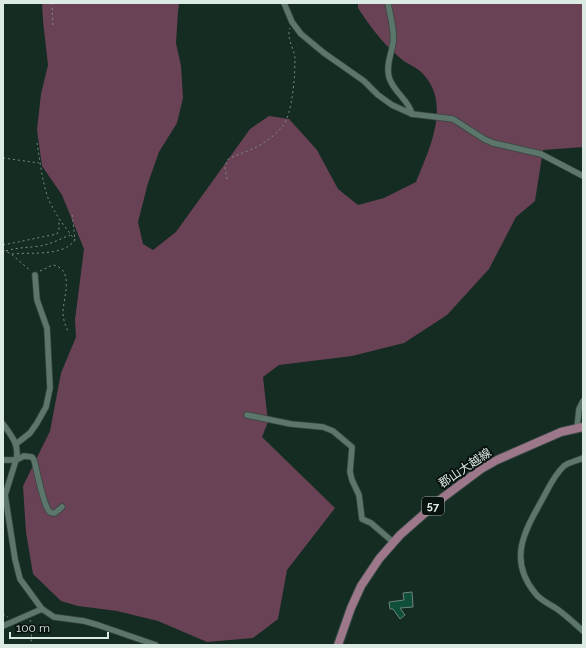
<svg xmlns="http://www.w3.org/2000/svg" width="586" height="648" font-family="Raleway,'Noto Sans JP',sans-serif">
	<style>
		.green { fill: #6a4255 }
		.building { fill: #0f4e39; stroke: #6c857a }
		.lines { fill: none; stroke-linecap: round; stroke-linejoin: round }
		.street-casing { stroke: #354740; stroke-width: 7 }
		.primary-casing { stroke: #354740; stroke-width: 10 }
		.path { stroke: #7a8c85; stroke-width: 1; stroke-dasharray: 2 3; stroke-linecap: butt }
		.street { stroke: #5d766b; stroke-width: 5.5 }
		.primary { stroke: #9d788b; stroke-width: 8 }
		.labels { text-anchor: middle; stroke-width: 4; stroke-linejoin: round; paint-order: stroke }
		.shield { fill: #08120e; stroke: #9ca9a4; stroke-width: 1 }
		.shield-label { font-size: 11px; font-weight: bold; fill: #dceae4 }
		.street-label { font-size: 12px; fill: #dceae4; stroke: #08120e }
	</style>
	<rect width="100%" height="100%" fill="#152c23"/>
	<path class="green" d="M 42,3 L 179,3 L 178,12 L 176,43 L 181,66 L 183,98 L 177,123 L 159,152 L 148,183 L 138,222 L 143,244 L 153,250 L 176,232 L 250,129 L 269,116 L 289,119 L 317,150 L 338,189 L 358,205 L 384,198 L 416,182 C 429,150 451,105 424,75 C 418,67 406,64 399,57 C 382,43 370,26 358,8 L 358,3 L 583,3 L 583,147 L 543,150 L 535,201 L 516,217 L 489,269 L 447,315 L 404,343 L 352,356 L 279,365 L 263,377 L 268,422 L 262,437 L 335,508 L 287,570 L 278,619 L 253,638 L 207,642 L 158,621 L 117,611 L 78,606 L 61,601 L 33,574 L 26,532 L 23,486 L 50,431 L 61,373 L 76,337 L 75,320 L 84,249 L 62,195 L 42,166 L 37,130 L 41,94 L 48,65 L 43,21 Z"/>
	<path class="building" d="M 412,592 L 413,607 L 400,608 L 405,615 L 400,619 L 393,609 L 390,609 L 389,602 L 404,600 L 403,593 Z"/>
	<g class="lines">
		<defs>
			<g id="street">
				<path d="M 284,3 L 292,22 L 301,34 L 324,53 L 364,81 L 378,95 L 392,105 L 412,114 L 453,119 L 484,139 L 493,143 L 541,154 L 583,176"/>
				<path d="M 388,3 C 390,16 395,30 393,43 C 391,55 386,65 389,77 C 393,92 409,100 412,114"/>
				<path d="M 247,415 L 291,424 L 323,427 L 333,431 L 352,447 L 350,472 L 352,480 L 359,495 L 362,519 L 371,523 L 393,542"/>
				<path d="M 3,424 C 11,435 20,445 16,460"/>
				<path d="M 577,428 L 579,409 L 583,401"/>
				<path d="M 16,444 L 30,433 L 37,423 L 46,407 L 50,388 L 47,328 L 37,300 L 35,275"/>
				<path d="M 583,458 C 577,461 569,462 564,466 C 554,475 548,489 542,500 C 524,532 508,560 535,593 C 541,601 550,604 557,609 C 567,616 575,624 583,631"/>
				<path d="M 3,460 L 16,460 L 5,495 L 15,559 L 20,579 L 42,609"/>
				<path d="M 16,460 L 24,456 L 32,457 L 34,460 C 37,471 43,504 49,511 C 52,514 52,513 55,513 L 62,507"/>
				<path d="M 3,626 L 42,609 L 54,617 L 84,621 L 98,625 L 156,645"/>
			</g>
			<path id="primary" d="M 338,645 L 351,608 L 361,586 L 379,559 L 400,535 L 441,499 L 481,469 L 497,460 L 561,432 L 583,427"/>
		</defs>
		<use href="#street" class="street-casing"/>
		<use href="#primary" class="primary-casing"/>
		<g class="path">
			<path d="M 52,3 L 53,28"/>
			<path d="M 37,143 C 40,161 42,181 48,198 C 54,213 65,227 75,240"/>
			<path d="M 3,158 L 39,163"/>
			<path d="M 3,169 L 3,184"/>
			<path d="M 227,179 L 225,168 L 227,160 C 239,153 252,151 263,143 C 270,139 277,133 282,127 C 293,114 295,74 295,58 C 294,48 286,38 290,28"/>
			<path d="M 3,245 L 57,234 L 59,230 L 59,219"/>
			<path d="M 3,250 L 11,254 L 31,271"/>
			<path d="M 6,251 C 18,247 28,248 40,246 C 51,244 60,239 70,235"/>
			<path d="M 12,254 C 30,252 63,257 75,240 L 72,213"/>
			<path d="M 40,271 L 53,265 C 75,269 63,299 63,312 C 63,319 65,325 68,331"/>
			<path d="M 3,614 L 8,617"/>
			<path d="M 30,620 L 32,624 L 31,645"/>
		</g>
		<use href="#street" class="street"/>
		<use href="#primary" class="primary"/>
	</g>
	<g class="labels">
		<rect class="shield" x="422" y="497" width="22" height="18" rx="3"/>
		<g class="shield-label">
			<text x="433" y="510">57</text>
		</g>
		<g class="street-label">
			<text transform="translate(465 468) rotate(-34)" y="4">郡山大越線</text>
		</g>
	</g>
	<rect width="586" height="648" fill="none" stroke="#dceae4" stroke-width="8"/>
	<path d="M10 632v6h98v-6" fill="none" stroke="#dceae4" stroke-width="2"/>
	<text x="16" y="632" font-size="12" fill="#dceae4" stroke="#08120e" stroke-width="3" paint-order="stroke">100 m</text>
</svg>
